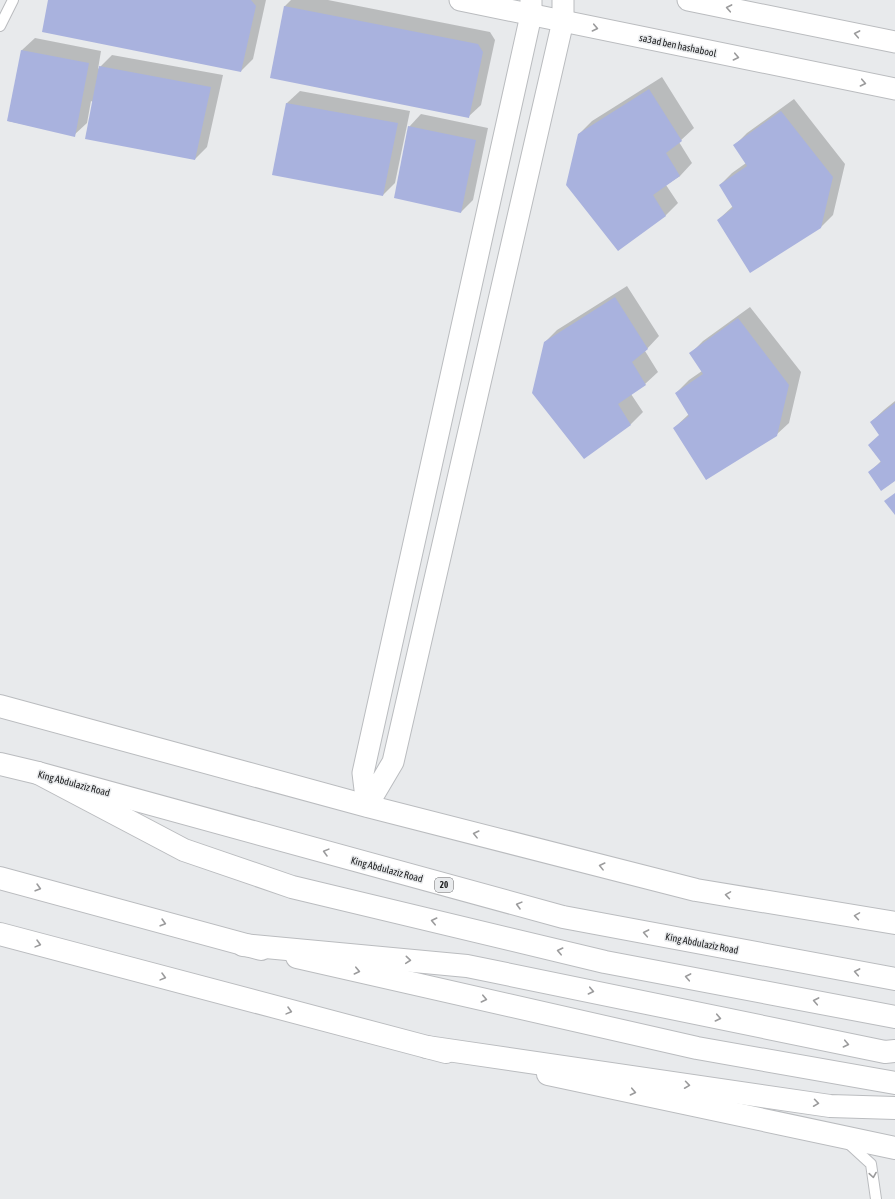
<svg xmlns="http://www.w3.org/2000/svg" width="895" height="1199" font-family="'Asap Condensed',sans-serif">
	<style>
		.shadow { fill: #0003 }
		.building { fill: #a9b2de }
		.lines { fill: none; stroke-linecap: round; stroke-linejoin: round }
		.lane-casing { stroke: #babcbf; stroke-width: 12 }
		.street-casing { stroke: #babcbf; stroke-width: 23 }
		.secondary-casing { stroke: #babcbf; stroke-width: 24 }
		.primary-casing { stroke: #babcbf; stroke-width: 24 }
		.highway-casing { stroke: #babcbf; stroke-width: 24 }
		.lane { stroke: #fff; stroke-width: 10 }
		.street { stroke: #fff; stroke-width: 21 }
		.secondary { stroke: #fff; stroke-width: 22 }
		.primary { stroke: #fff; stroke-width: 22 }
		.highway { stroke: #fff; stroke-width: 22 }
		.oneway { stroke: #9b9b9c }
		.labels { text-anchor: middle; stroke-width: 3; stroke-linejoin: round; paint-order: stroke }
		.shield { fill: #e8eaec; stroke: #5c5d5f; stroke-width: 1 }
		.shield-label { font-size: 9px; font-weight: bold; fill: #202122 }
		.street-label { font-size: 10px; fill: #202122; stroke: #e8eaec }
	</style>
	<rect width="100%" height="100%" fill="#e8eaec"/>
	<g class="shadow">
		<path d="M 49,0 L 266,0 L 253,59 L 241,71 Z"/>
		<path d="M 291,0 L 328,0 L 490,32 L 495,40 L 481,105 L 468,117 L 271,77 L 285,6 Z"/>
		<path d="M 35,38 L 101,51 L 98,69 L 112,55 L 223,75 L 207,147 L 195,159 L 91,101 L 87,123 L 74,135 L 8,121 L 22,50 Z"/>
		<path d="M 662,77 L 694,128 L 679,142 L 692,163 L 680,176 L 666,185 L 678,203 L 665,216 L 579,134 L 592,121 Z"/>
		<path d="M 300,91 L 410,111 L 395,183 L 383,195 L 273,174 L 287,103 Z"/>
		<path d="M 794,99 L 845,164 L 833,215 L 821,227 L 718,220 L 733,206 L 720,185 L 732,173 L 746,163 L 735,145 L 747,133 Z"/>
		<path d="M 421,114 L 488,128 L 473,200 L 461,212 L 409,127 Z"/>
		<path d="M 627,286 L 659,336 L 645,351 L 658,372 L 645,384 L 631,394 L 643,412 L 631,424 L 584,458 L 545,342 L 557,330 Z"/>
		<path d="M 750,307 L 801,372 L 789,423 L 776,435 L 674,428 L 689,414 L 676,393 L 689,380 L 702,371 L 691,353 L 703,341 Z"/>
		<path d="M 895,401 L 895,480 L 870,472 L 881,461 L 880,435 L 871,422 L 884,410 Z"/>
	</g>
	<g class="building">
		<path d="M 48,0 L 251,0 L 256,6 L 241,72 L 42,32 Z"/>
		<path d="M 284,6 L 478,44 L 483,52 L 469,118 L 270,78 Z"/>
		<path d="M 21,50 L 89,63 L 75,137 L 7,121 Z"/>
		<path d="M 99,66 L 211,87 L 195,160 L 85,139 Z"/>
		<path d="M 649,89 L 682,141 L 666,153 L 680,176 L 653,195 L 666,216 L 618,251 L 566,185 L 578,134 Z"/>
		<path d="M 286,103 L 398,123 L 383,196 L 272,175 Z"/>
		<path d="M 781,111 L 833,177 L 821,228 L 750,273 L 717,220 L 733,208 L 719,185 L 747,166 L 733,145 Z"/>
		<path d="M 408,126 L 476,140 L 461,213 L 394,198 Z"/>
		<path d="M 615,297 L 648,349 L 632,362 L 646,385 L 618,404 L 631,425 L 584,459 L 532,393 L 544,342 Z"/>
		<path d="M 738,318 L 789,385 L 777,436 L 706,480 L 673,428 L 689,416 L 675,393 L 703,374 L 689,353 Z"/>
		<path d="M 895,403 L 895,481 L 881,491 L 868,472 L 881,462 L 868,445 L 879,435 L 870,422 Z"/>
		<path d="M 895,493 L 895,515 L 884,501 Z"/>
	</g>
	<g class="lines">
		<defs>
			<g id="lane">
				<path d="M 0,26 L 13,0"/>
				<path d="M 847,1142 L 871,1164 L 876,1199"/>
			</g>
			<g id="street">
				<path d="M 460,0 L 895,89"/>
				<path d="M 531,0 L 531,15 L 363,773 L 367,806 L 393,762 L 563,21 L 563,0"/>
				<path d="M 688,0 L 895,42"/>
			</g>
			<g id="secondary">
				<path d="M 0,934 L 427,1047 L 446,1052"/>
				<path d="M 548,1074 L 895,1148"/>
			</g>
			<g id="primary">
				<path d="M 0,706 L 367,806 L 696,890 L 895,923"/>
				<path d="M 0,764 L 38,773 L 563,917 L 895,979"/>
				<path d="M 0,878 L 261,949"/>
				<path d="M 297,957 L 697,1048 L 895,1083"/>
				<path d="M 427,1047 L 830,1106 L 895,1108"/>
			</g>
			<g id="highway">
				<path d="M 38,773 L 184,850 L 292,887 L 605,962 L 895,1017"/>
				<path d="M 243,945 L 467,966 L 885,1052 L 895,1051"/>
			</g>
		</defs>
		<use href="#lane" class="lane-casing"/>
		<use href="#street" class="street-casing"/>
		<use href="#secondary" class="secondary-casing"/>
		<use href="#primary" class="primary-casing"/>
		<use href="#highway" class="highway-casing"/>
		<use href="#lane" class="lane"/>
		<use href="#street" class="street"/>
		<use href="#secondary" class="secondary"/>
		<use href="#primary" class="primary"/>
		<use href="#highway" class="highway"/>
	</g>
	<defs><path id="oneway-chevron" d="M-2-3.5L2.5 0L-2 3.5" fill="none" stroke-width="1.6" stroke-linecap="round" stroke-linejoin="round"/></defs>
	<g class="oneway">
		<use href="#oneway-chevron" transform="translate(729 8) rotate(-169)"/>
		<use href="#oneway-chevron" transform="translate(595 28) rotate(12)"/>
		<use href="#oneway-chevron" transform="translate(857 34) rotate(-169)"/>
		<use href="#oneway-chevron" transform="translate(736 57) rotate(12)"/>
		<use href="#oneway-chevron" transform="translate(863 83) rotate(12)"/>
		<use href="#oneway-chevron" transform="translate(476 834) rotate(-166)"/>
		<use href="#oneway-chevron" transform="translate(326 852) rotate(-165)"/>
		<use href="#oneway-chevron" transform="translate(602 866) rotate(-166)"/>
		<use href="#oneway-chevron" transform="translate(38 888) rotate(16)"/>
		<use href="#oneway-chevron" transform="translate(728 895) rotate(-171)"/>
		<use href="#oneway-chevron" transform="translate(519 905) rotate(-165)"/>
		<use href="#oneway-chevron" transform="translate(857 916) rotate(-171)"/>
		<use href="#oneway-chevron" transform="translate(434 921) rotate(-167)"/>
		<use href="#oneway-chevron" transform="translate(163 923) rotate(16)"/>
		<use href="#oneway-chevron" transform="translate(646 933) rotate(-169)"/>
		<use href="#oneway-chevron" transform="translate(38 944) rotate(15)"/>
		<use href="#oneway-chevron" transform="translate(560 951) rotate(-167)"/>
		<use href="#oneway-chevron" transform="translate(408 960) rotate(5)"/>
		<use href="#oneway-chevron" transform="translate(357 971) rotate(13)"/>
		<use href="#oneway-chevron" transform="translate(857 972) rotate(-169)"/>
		<use href="#oneway-chevron" transform="translate(163 977) rotate(15)"/>
		<use href="#oneway-chevron" transform="translate(688 977) rotate(-169)"/>
		<use href="#oneway-chevron" transform="translate(591 991) rotate(12)"/>
		<use href="#oneway-chevron" transform="translate(484 999) rotate(13)"/>
		<use href="#oneway-chevron" transform="translate(816 1001) rotate(-169)"/>
		<use href="#oneway-chevron" transform="translate(289 1011) rotate(15)"/>
		<use href="#oneway-chevron" transform="translate(718 1018) rotate(12)"/>
		<use href="#oneway-chevron" transform="translate(846 1044) rotate(12)"/>
		<use href="#oneway-chevron" transform="translate(687 1085) rotate(8)"/>
		<use href="#oneway-chevron" transform="translate(633 1092) rotate(12)"/>
		<use href="#oneway-chevron" transform="translate(816 1103) rotate(8)"/>
		<use href="#oneway-chevron" transform="translate(873 1175) rotate(81)"/>
	</g>
	<g class="labels">
		<rect class="shield" x="435" y="878" width="18" height="14" rx="3"/>
		<g class="shield-label">
			<text x="444" y="888">20</text>
		</g>
		<g class="street-label">
			<text transform="translate(678 45) rotate(12)" y="4">sa3ad ben hashabool</text>
			<text transform="translate(74 783) rotate(15)" y="4">King Abdulaziz Road</text>
			<text transform="translate(387 869) rotate(15)" y="4">King Abdulaziz Road</text>
			<text transform="translate(702 943) rotate(11)" y="4">King Abdulaziz Road</text>
		</g>
	</g>
</svg>
